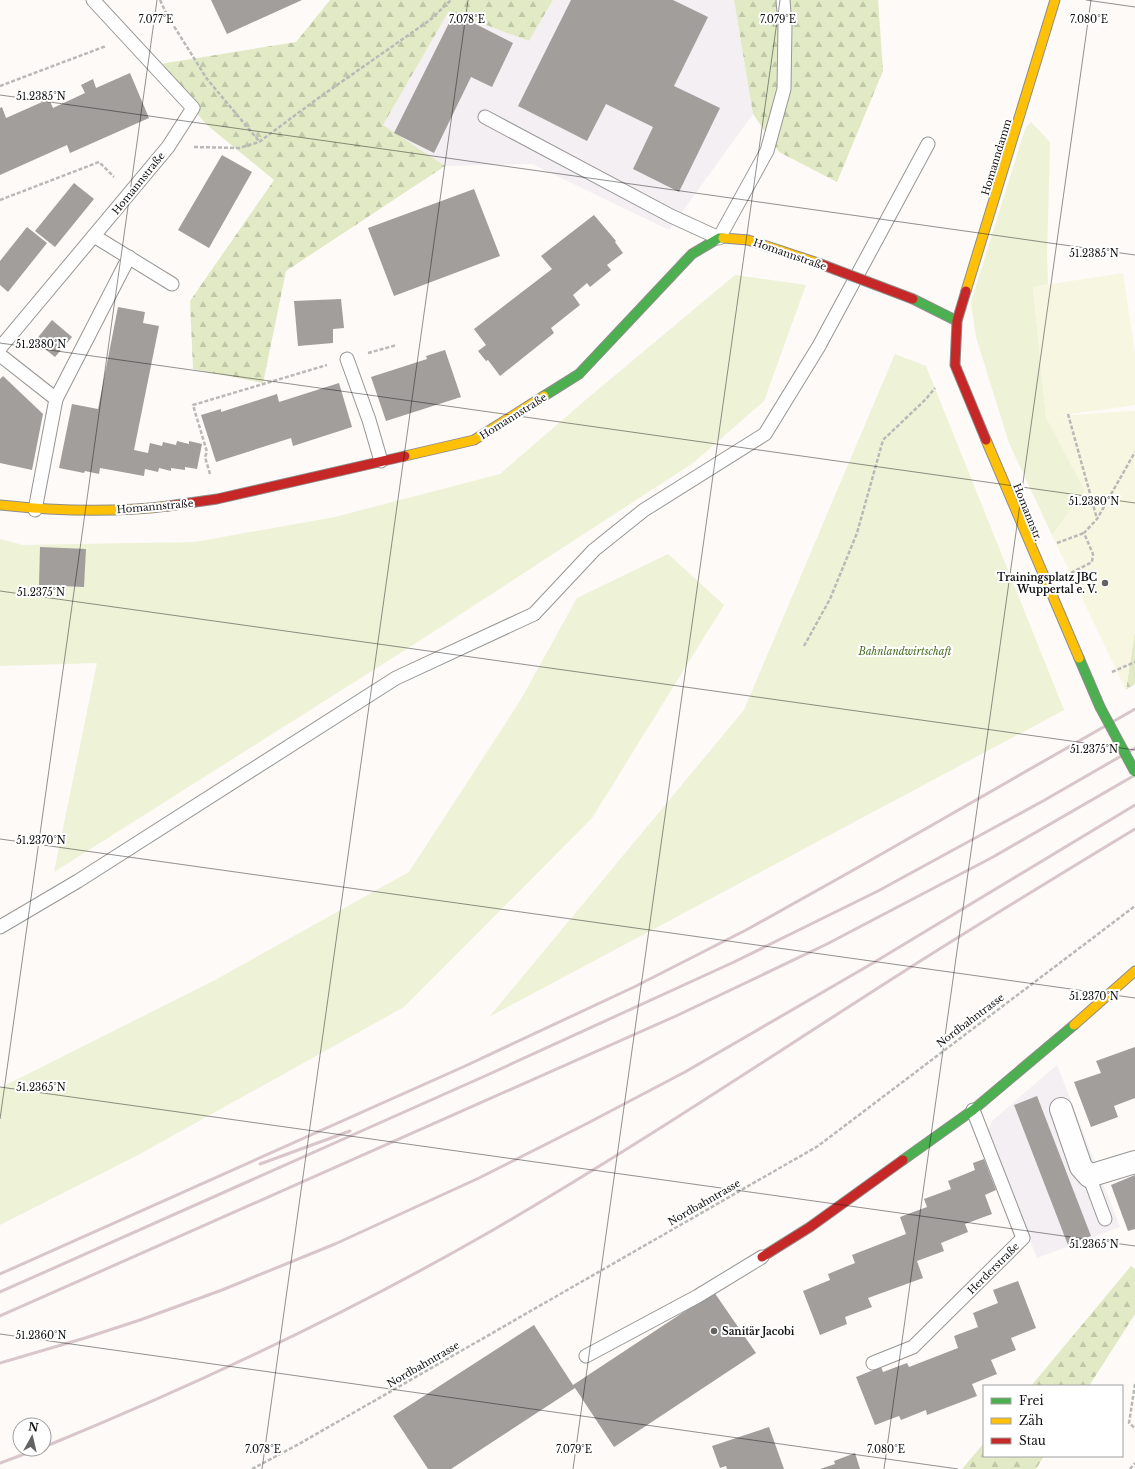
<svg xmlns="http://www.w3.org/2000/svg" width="1135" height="1469" font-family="'Libre Baskerville',serif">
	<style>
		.industrial { fill: #f3eff3 }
		.grass { fill: #eef2d7 }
		.forest { fill: url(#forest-firs) }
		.pitch { fill: #f6f6e1 }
		.building { fill: #a19e9c }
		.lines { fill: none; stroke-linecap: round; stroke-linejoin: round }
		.lane-casing { stroke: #979695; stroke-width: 15 }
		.street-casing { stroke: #979695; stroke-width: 24 }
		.fast-casing { stroke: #8e8d8b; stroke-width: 11 }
		.slow-casing { stroke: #8e8d8b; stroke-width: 11 }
		.jam-casing { stroke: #8e8d8b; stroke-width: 11 }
		.path { stroke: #b9b9b8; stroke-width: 2.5; stroke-dasharray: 4 2; stroke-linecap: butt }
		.lane { stroke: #fffefe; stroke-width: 13 }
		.street { stroke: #fffefe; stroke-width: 22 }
		.fast { stroke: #4caf50; stroke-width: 9 }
		.slow { stroke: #ffc107; stroke-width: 9 }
		.jam { stroke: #c62828; stroke-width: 9 }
		.rail { stroke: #d9c5cc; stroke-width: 3 }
		.fast-bridge-casing { stroke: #8e8d8b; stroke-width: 11; stroke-linecap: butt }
		.jam-bridge-casing { stroke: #8e8d8b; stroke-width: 11; stroke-linecap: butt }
		.fast-bridge { stroke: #4caf50; stroke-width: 9 }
		.jam-bridge { stroke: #c62828; stroke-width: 9 }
		.ticks { fill: none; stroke: #111; stroke-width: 1; stroke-opacity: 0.45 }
		.poi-dot { fill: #646362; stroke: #fff; stroke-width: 1.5 }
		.labels { text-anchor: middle; stroke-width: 4; stroke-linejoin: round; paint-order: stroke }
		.street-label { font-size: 10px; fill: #111; stroke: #fff }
		.poi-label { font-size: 10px; font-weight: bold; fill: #111; stroke: #fff; text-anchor: end }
		.park-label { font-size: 10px; font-style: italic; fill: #456b1f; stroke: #fff }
		.ticks-label { font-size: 10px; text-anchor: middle; fill: #111; stroke: #fff; stroke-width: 4; stroke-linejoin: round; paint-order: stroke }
	</style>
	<defs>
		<pattern id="forest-firs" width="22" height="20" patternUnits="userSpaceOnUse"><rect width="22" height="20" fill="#e2eac5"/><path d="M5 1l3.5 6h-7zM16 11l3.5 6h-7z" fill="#c1c8a8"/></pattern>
	</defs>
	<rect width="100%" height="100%" fill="#fdfaf7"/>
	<g class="industrial">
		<path d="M 553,0 L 734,0 L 753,114 L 669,230 L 532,164 L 445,166 L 383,125 L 449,11 L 529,41 Z"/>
		<path d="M 1057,1065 L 1120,1227 L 1037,1258 L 988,1131 L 992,1121 Z"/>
	</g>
	<g class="grass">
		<path d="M 1031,122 L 1050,142 L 1047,256 L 1048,284 L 1033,287 L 1046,417 L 1085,491 L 1052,535 L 1009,443 L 976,337 L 971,302 L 1025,129 Z"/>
		<path d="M 735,275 L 806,285 L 764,401 L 693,463 L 424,638 L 54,872 L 97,663 L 0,666 L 0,539 L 23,545 L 195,542 L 335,517 L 500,474 L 582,403 Z"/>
		<path d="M 895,354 L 926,366 L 1064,710 L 489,1017 L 744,710 Z"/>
		<path d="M 668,554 L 724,605 L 592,818 L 404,1007 L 138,1155 L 0,1225 L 0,1088 L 215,980 L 409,872 L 520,701 L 577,598 Z"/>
	</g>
	<g class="forest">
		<path d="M 330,0 L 553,0 L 529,41 L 449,11 L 383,125 L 445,166 L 286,271 L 263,383 L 193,369 L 190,301 L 274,180 L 207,125 L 154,65 L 296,42 Z"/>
		<path d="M 734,0 L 878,0 L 883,71 L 837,182 L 779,152 L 753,114 Z"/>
		<path d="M 1135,631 L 1135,684 L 1126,690 Z"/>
		<path d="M 1131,1266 L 1135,1269 L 1135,1314 L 1089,1386 L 1031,1386 Z"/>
		<path d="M 984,1443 L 984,1456 L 1044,1456 L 1036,1469 L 962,1469 Z"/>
	</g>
	<path class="pitch" d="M 1123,273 L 1135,354 L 1135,405 L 1056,416 L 1135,411 L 1135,630 L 1126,690 L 1052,535 L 1085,491 L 1046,417 L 1033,287 Z"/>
	<g class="building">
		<path d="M 211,0 L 302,0 L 227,34 Z"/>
		<path d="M 571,0 L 673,0 L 708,17 L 674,86 L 720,108 L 679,192 L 633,169 L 653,127 L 606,104 L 587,141 L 518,106 Z"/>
		<path d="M 454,13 L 513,43 L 492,87 L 471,77 L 434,153 L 394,133 Z"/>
		<path d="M 130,73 L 149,118 L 70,153 L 67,145 L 0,175 L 0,108 L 2,107 L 6,118 L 49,99 L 53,108 L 85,93 L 81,85 L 93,79 L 96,88 Z"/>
		<path d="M 222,155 L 252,172 L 209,248 L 178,230 Z"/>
		<path d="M 74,183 L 94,199 L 55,247 L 35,231 Z"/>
		<path d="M 474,189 L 500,256 L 394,296 L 368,228 Z"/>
		<path d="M 594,215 L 616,241 L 615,242 L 623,253 L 607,265 L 611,270 L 590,287 L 587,283 L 573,295 L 580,305 L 551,328 L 554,333 L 500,376 L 488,360 L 486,361 L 478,351 L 486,345 L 474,329 L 552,269 L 541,256 Z"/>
		<path d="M 27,227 L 47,243 L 8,292 L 0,285 L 0,261 Z"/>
		<path d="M 341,299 L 344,328 L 333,329 L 333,343 L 298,346 L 294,301 Z"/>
		<path d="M 118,307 L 145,312 L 143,323 L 159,326 L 134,450 L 148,453 L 150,443 L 162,446 L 163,442 L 176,445 L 177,441 L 189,444 L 189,441 L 202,444 L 197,469 L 185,467 L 185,470 L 171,468 L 171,471 L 159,468 L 158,472 L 145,469 L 144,476 L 100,468 L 99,474 L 85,471 L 84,473 L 59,468 L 72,404 L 98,409 Z"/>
		<path d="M 52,320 L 72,337 L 55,357 L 35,341 Z"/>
		<path d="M 445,350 L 461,397 L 386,421 L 371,377 L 427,359 L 426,356 Z"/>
		<path d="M 3,376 L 43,414 L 32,470 L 0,463 L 0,379 Z"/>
		<path d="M 339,383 L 352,427 L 293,446 L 291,438 L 216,462 L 201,415 L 221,409 L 221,412 L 277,394 L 279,402 Z"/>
		<path d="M 40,547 L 86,549 L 84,587 L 39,585 Z"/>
		<path d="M 1135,1047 L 1135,1098 L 1114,1106 L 1118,1117 L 1091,1127 L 1074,1082 L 1101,1073 L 1096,1061 Z"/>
		<path d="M 1037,1096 L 1091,1236 L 1068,1245 L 1014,1105 Z"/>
		<path d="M 984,1159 L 996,1190 L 985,1195 L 992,1214 L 965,1224 L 968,1232 L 941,1243 L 944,1251 L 917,1261 L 923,1278 L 868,1298 L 872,1307 L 845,1317 L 847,1324 L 820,1335 L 803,1291 L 830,1280 L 828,1274 L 855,1263 L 852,1255 L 906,1234 L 900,1217 L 927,1207 L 924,1199 L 951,1189 L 948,1181 L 975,1170 L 973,1163 Z"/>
		<path d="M 1135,1175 L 1135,1229 L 1128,1231 L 1111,1185 Z"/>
		<path d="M 1018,1281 L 1036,1328 L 1011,1338 L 1016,1350 L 991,1360 L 997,1374 L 972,1384 L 977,1396 L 927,1415 L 926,1410 L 901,1420 L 899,1416 L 875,1425 L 856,1377 L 881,1367 L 883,1372 L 907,1363 L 909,1367 L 958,1348 L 954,1336 L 978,1327 L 973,1313 L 998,1303 L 993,1290 Z"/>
		<path d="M 714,1292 L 756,1353 L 614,1447 L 575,1388 L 451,1469 L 428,1469 L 393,1416 L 534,1325 L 573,1385 Z"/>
		<path d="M 769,1427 L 784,1469 L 727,1469 L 726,1466 L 720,1468 L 712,1446 Z"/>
		<path d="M 855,1453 L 860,1469 L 820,1469 L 835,1464 L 834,1461 Z"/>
	</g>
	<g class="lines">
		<defs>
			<g id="lane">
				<path d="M 485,117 L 671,216 L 719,238 L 767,151 L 784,89 L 785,25 L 783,0"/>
				<path d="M 94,236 L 172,284"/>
				<path d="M 0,348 L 168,147 L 193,108 L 93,0"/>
				<path d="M 0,355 L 56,399 L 35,510"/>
				<path d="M 347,359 L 369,420 L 381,461"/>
				<path d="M 56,399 L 129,257"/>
				<path d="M 0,927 L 78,881 L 396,678 L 534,614 L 594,550 L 644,510 L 765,434 L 819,346 L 928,144"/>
				<path d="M 1089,1176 L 1105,1219"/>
				<path d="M 586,1356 L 698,1296 L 762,1257"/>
				<path d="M 873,1363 L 913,1347 L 1023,1238 L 973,1110"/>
			</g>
			<path id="street" d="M 1061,1109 L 1081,1167 L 1089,1176 L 1135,1162"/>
			<g id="fast">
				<path d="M 913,299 L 957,321"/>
				<path d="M 544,396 L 579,374 L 692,254 L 719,238 L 723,238"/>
				<path d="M 1079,658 L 1100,707"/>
				<path d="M 903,1160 L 973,1110 L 1074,1025"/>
			</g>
			<g id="slow">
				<path d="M 723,238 L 748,240 L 818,263"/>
				<path d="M 966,291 L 1055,0"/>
				<path d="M 986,440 L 1079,658"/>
				<path d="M 405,456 L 474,440 L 544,396"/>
				<path d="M 0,505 C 56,511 112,513 168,506"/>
				<path d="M 1074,1025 L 1135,971"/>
			</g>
			<g id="jam">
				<path d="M 966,291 L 957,321 L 955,365 L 986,440"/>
				<path d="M 168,506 L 217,499 L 405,456"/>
				<path d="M 762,1257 L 810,1227 L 903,1160"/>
			</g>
		</defs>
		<use href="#lane" class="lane-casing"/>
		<use href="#street" class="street-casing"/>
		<use href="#fast" class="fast-casing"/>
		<use href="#slow" class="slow-casing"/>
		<use href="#jam" class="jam-casing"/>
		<g class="path">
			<path d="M 160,0 L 167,15 L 207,79 L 259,141"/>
			<path d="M 0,86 L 106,46"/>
			<path d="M 194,147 L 239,148 L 259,142 L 317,99 L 430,20 L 451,0"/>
			<path d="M 0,200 L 99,162 L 114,177"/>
			<path d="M 368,353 L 397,345"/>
			<path d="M 1068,414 L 1097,519"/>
			<path d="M 210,474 L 205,457 L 207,452 L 193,405 L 327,365"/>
			<path d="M 1057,543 L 1084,533"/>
			<path d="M 1071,573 L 1092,562 L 1093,554 L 1084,533 L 1097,519 L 1135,452"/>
			<path d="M 804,646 L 830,599 L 857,533 L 883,440 L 926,399 L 935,388"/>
			<path d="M 1112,672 L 1135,662"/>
			<path d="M 1135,1384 L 1129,1423 L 1135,1428"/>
			<path d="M 252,1469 L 299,1444 L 818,1146 L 1135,906"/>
			<path d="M 1130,1469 L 1135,1463"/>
		</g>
		<use href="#lane" class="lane"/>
		<use href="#street" class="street"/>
		<use href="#fast" class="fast"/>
		<use href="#slow" class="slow"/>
		<use href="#jam" class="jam"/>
		<g class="rail">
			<path d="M 260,1164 L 350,1131"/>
			<path d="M 0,1274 L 463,1067 L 634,987 L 748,929 L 857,868 L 1135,709"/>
			<path d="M 0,1292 L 485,1076 L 734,962 L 878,891 L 1043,801 L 1135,748"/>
			<path d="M 0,1316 L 676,1016 L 827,944 L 993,857 L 1135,775"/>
			<path d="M 0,1363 L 85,1338 L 140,1320 L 222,1290 L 335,1244 L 479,1178 L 586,1124 L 685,1072 L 873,963 L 1135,805"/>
			<path d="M 44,1447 C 198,1384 349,1313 493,1230 C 624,1154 750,1070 878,988 C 962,934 1049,881 1135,829"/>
			<path d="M 0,1463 L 38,1449"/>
		</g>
		<defs>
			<path id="fast-bridge" d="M 1100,707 L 1135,772"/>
			<path id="jam-bridge" d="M 818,263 L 913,299"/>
		</defs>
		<use href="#fast-bridge" class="fast-bridge-casing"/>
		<use href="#jam-bridge" class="jam-bridge-casing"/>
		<use href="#fast-bridge" class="fast-bridge"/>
		<use href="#jam-bridge" class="jam-bridge"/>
	</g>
	<path class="ticks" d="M 1086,0 L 1135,7M 0,95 L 1135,255M 0,343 L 1135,503M 0,591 L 1135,750M 0,839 L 1135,998M 0,1087 L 1135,1246M 0,1119 L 157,0M 0,1334 L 958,1469M 262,1469 L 468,0M 573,1469 L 780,0M 884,1469 L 1091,0"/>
	<g class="poi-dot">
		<circle cx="1105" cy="583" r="4"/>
		<circle cx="714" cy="1331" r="4"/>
	</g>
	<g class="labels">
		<g class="street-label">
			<text transform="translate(996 157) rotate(-73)" y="4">Homanndamm</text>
			<text transform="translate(138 183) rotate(-51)" y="4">Homannstraße</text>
			<text transform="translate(790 254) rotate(19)" y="4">Homannstraße</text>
			<text transform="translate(513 416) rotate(-32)" y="4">Homannstraße</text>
			<text transform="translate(155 506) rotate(-5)" y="4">Homannstraße</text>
			<text transform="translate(1028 512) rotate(68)" y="4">Homannstr.</text>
			<text transform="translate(970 1020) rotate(-37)" y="4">Nordbahntrasse</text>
			<text transform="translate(704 1202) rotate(-30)" y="4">Nordbahntrasse</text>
			<text transform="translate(993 1268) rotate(-45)" y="4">Herderstraße</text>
			<text transform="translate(423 1364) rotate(-30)" y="4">Nordbahntrasse</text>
		</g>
		<g class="poi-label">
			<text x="1097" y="581">Trainingsplatz JBC<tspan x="1097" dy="12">Wuppertal e. V.</tspan></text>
			<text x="722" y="1335" text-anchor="start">Sanitär Jacobi</text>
		</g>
		<g class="park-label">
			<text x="905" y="655">Bahnlandwirtschaft</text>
		</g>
	</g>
	<g class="ticks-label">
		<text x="156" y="23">7.077°E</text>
		<text x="467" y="23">7.078°E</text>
		<text x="778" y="23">7.079°E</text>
		<text x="1089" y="23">7.080°E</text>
		<text x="41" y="100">51.2385°N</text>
		<text x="1094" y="257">51.2385°N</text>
		<text x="41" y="348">51.2380°N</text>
		<text x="1094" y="505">51.2380°N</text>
		<text x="41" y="596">51.2375°N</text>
		<text x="1094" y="753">51.2375°N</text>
		<text x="41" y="844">51.2370°N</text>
		<text x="1094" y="1000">51.2370°N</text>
		<text x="41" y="1091">51.2365°N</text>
		<text x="1094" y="1248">51.2365°N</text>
		<text x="41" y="1339">51.2360°N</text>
		<text x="263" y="1453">7.078°E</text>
		<text x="574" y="1453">7.079°E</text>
		<text x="886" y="1453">7.080°E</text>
	</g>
	<rect x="983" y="1385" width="140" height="72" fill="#ffffff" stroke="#a0a0a0"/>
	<rect x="991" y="1398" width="20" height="6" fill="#4caf50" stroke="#a0a0a0"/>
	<text x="1019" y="1405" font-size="12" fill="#111111">Frei</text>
	<rect x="991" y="1418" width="20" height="6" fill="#ffc107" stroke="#a0a0a0"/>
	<text x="1019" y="1425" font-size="12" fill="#111111">Zäh</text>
	<rect x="991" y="1438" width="20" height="6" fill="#c62828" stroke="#a0a0a0"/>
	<text x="1019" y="1445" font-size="12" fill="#111111">Stau</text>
	<g transform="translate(32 1437) rotate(8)"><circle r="19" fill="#ffffff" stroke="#a0a0a0"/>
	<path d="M0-3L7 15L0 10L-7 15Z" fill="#646362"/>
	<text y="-6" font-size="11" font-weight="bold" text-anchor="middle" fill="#111111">N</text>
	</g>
</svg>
